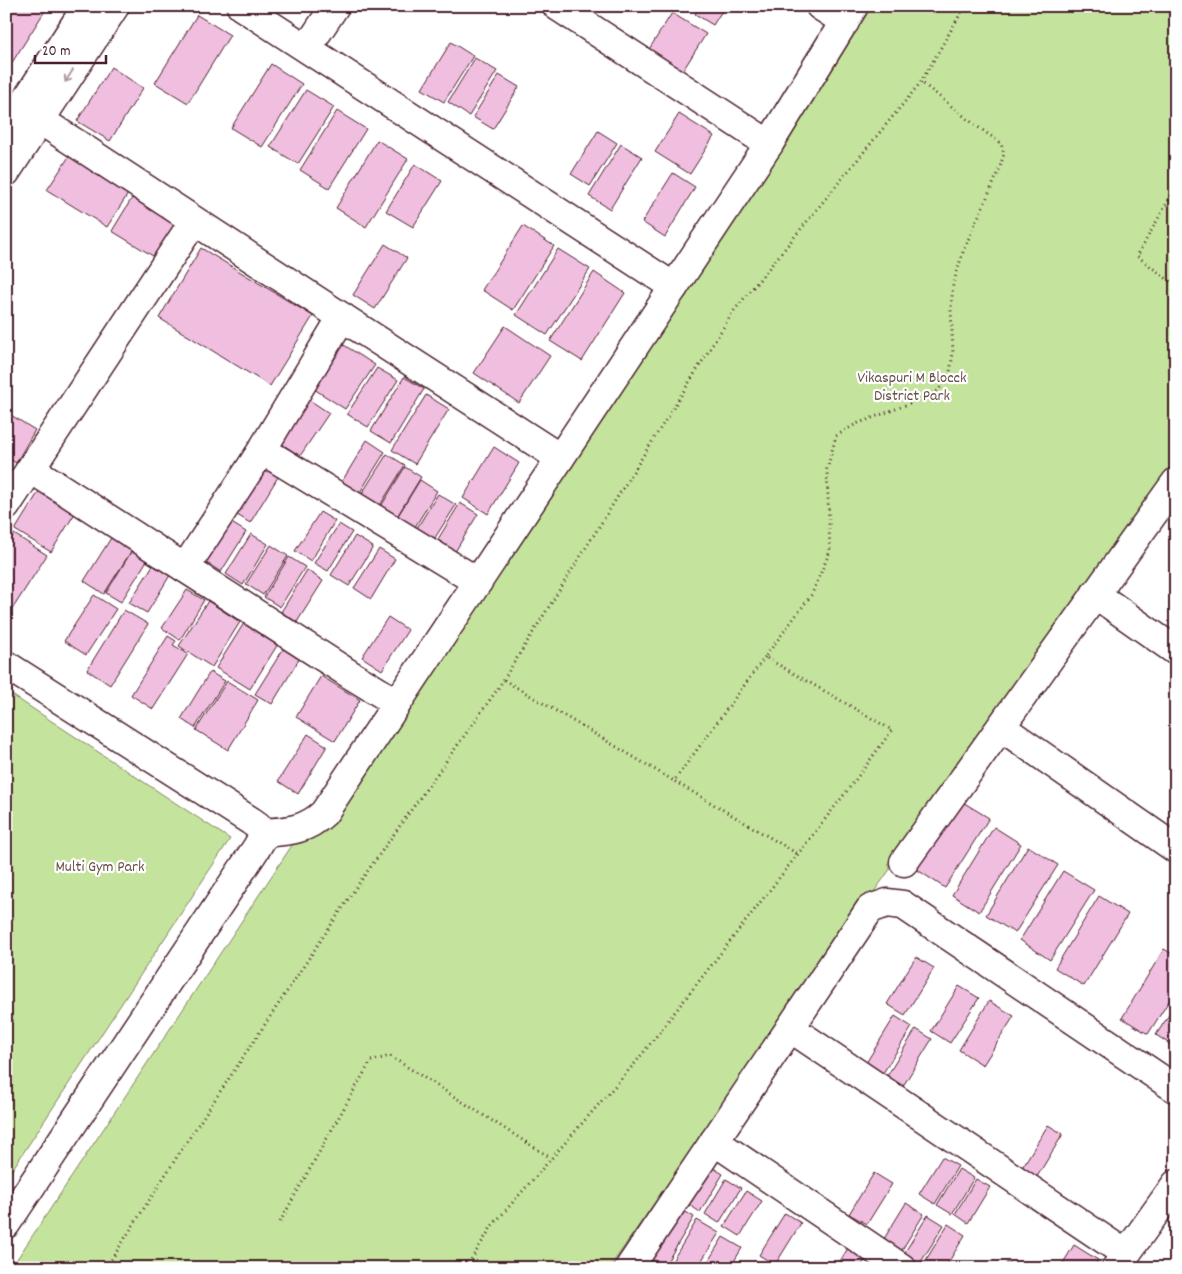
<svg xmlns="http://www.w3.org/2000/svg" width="1182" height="1274" font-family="Dekko,sans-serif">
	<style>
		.green { fill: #c4e49d; stroke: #878264 }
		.building { fill: #f0bfe0; stroke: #4a1f2b }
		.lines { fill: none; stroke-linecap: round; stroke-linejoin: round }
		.minor-casing { stroke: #4a1f2b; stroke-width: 31 }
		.tertiary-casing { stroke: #4a1f2b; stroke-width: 31 }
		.path { stroke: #4a1f2b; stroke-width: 3; stroke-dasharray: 1 4; stroke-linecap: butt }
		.minor { stroke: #fff; stroke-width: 28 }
		.tertiary { stroke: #fff; stroke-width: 28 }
		.oneway { stroke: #ae9aa0 }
		.labels { text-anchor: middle; stroke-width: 4.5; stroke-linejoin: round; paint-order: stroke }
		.park-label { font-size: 16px; fill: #685048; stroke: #fff }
	</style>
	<rect width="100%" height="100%" fill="#fff"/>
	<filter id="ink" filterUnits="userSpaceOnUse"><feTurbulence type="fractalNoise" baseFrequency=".02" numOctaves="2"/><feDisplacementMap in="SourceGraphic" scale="10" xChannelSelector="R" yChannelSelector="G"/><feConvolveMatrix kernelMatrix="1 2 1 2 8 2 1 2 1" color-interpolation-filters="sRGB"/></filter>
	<g filter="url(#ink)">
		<g class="green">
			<path d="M 850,6 L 1176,6 L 1176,465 L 864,906 L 609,1268 L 11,1268 Z"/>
			<path d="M 6,691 L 230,839 L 6,1179 Z"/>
		</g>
		<g class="building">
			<path d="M 8,6 L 48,6 L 6,72 L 6,8 Z"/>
			<path d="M 700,6 L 725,6 L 713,25 L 695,14 Z"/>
			<path d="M 672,13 L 706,34 L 680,75 L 646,54 Z"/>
			<path d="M 197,15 L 230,35 L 188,103 L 155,83 Z"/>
			<path d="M 451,42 L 473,56 L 444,102 L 422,89 Z"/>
			<path d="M 475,58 L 497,71 L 469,116 L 448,102 Z"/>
			<path d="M 271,64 L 302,84 L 262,147 L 231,128 Z"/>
			<path d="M 111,67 L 143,88 L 110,141 L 77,121 Z"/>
			<path d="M 499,75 L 519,87 L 493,129 L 473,117 Z"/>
			<path d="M 306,90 L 334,107 L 298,164 L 270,147 Z"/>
			<path d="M 337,111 L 366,129 L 329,188 L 300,170 Z"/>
			<path d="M 679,114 L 714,136 L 690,174 L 655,152 Z"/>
			<path d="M 598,131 L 617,143 L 590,186 L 571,174 Z"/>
			<path d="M 377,140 L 408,159 L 366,227 L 336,208 Z"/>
			<path d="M 621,144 L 642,157 L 610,209 L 589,196 Z"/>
			<path d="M 72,152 L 131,189 L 107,227 L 47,190 Z"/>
			<path d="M 415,164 L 442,181 L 413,227 L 386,211 Z"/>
			<path d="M 673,173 L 695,187 L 665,237 L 642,222 Z"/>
			<path d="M 132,198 L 178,226 L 158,259 L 112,231 Z"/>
			<path d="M 523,226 L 554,246 L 513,310 L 482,290 Z"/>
			<path d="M 385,244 L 407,258 L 375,309 L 353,295 Z"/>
			<path d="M 201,248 L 313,316 L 270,386 L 159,318 Z"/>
			<path d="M 558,249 L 590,269 L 547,335 L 516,315 Z"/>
			<path d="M 594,272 L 625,293 L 582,361 L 550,341 Z"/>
			<path d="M 505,326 L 550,356 L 519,403 L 474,373 Z"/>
			<path d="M 344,345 L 375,365 L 345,409 L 314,389 Z"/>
			<path d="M 377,368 L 398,380 L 368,427 L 347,414 Z"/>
			<path d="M 404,377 L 424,389 L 391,443 L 371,431 Z"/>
			<path d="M 426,395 L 449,409 L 415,464 L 392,450 Z"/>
			<path d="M 305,397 L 329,413 L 300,456 L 276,440 Z"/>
			<path d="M 6,412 L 35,430 L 16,463 L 6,457 Z"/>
			<path d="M 367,440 L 385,452 L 359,494 L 341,483 Z"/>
			<path d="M 494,447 L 519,463 L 488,514 L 463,498 Z"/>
			<path d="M 387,454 L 405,465 L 379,507 L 361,495 Z"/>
			<path d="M 260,465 L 278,477 L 250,523 L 231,511 Z"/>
			<path d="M 405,467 L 421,477 L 396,518 L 380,508 Z"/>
			<path d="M 420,480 L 437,491 L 410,535 L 393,524 Z"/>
			<path d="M 41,488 L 77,510 L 51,552 L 15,530 Z"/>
			<path d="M 438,494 L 456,505 L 429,547 L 412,536 Z"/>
			<path d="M 460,503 L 478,514 L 450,560 L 432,549 Z"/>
			<path d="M 320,512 L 335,521 L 311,561 L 295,551 Z"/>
			<path d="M 227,520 L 246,532 L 221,572 L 202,560 Z"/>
			<path d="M 339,524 L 352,532 L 328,571 L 314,563 Z"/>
			<path d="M 116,530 L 137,542 L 104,594 L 84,581 Z"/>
			<path d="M 14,534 L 47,555 L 13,608 L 6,604 L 6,547 Z"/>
			<path d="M 251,534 L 268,544 L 243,585 L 226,574 Z"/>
			<path d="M 355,536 L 373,547 L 349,586 L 331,575 Z"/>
			<path d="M 136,544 L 151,554 L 121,602 L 106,593 Z"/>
			<path d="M 271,545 L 288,556 L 263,595 L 246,584 Z"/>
			<path d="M 379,549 L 395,559 L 371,599 L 354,588 Z"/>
			<path d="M 289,557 L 305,567 L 280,607 L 264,597 Z"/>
			<path d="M 155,562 L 172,572 L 147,613 L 129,603 Z"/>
			<path d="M 307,570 L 323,581 L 297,622 L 281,612 Z"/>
			<path d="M 187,590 L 204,600 L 180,640 L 162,628 Z"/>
			<path d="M 94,595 L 116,609 L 86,655 L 64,641 Z"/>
			<path d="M 208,601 L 240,622 L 212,667 L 179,646 Z"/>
			<path d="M 124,610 L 148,624 L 110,685 L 87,670 Z"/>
			<path d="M 388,617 L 408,630 L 382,670 L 362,657 Z"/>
			<path d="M 244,623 L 278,644 L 250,689 L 216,668 Z"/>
			<path d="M 168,636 L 176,641 L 173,645 L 188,654 L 153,709 L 131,695 Z"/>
			<path d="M 285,646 L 301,656 L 272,704 L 255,694 Z"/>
			<path d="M 210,672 L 225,681 L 195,728 L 181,719 Z"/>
			<path d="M 321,676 L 360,700 L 335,741 L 296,717 Z"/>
			<path d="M 227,681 L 258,700 L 228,750 L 196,730 Z"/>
			<path d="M 308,734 L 327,746 L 298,794 L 278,781 Z"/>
			<path d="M 956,798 L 989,818 L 945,888 L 913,867 Z"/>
			<path d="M 994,827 L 1021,844 L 979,912 L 952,895 Z"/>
			<path d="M 1028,846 L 1058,865 L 1015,933 L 986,915 Z"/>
			<path d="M 1063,871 L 1094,890 L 1050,960 L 1020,940 Z"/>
			<path d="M 1099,896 L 1128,914 L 1084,986 L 1055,968 Z"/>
			<path d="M 1164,949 L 1176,956 L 1176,990 L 1148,1034 L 1122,1018 Z"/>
			<path d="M 916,957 L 934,968 L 905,1015 L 887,1004 Z"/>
			<path d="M 959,986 L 979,998 L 950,1043 L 931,1031 Z"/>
			<path d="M 989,1001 L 1014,1016 L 983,1065 L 959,1050 Z"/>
			<path d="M 1176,1004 L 1176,1048 L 1156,1035 Z"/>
			<path d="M 895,1016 L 912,1027 L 883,1073 L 866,1063 Z"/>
			<path d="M 916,1029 L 932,1039 L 903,1086 L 887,1076 Z"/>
			<path d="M 1048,1125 L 1063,1134 L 1035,1180 L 1020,1171 Z"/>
			<path d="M 942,1157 L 958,1166 L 935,1204 L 919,1194 Z"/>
			<path d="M 705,1163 L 723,1174 L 700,1212 L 682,1200 Z"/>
			<path d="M 959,1169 L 974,1178 L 952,1214 L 937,1205 Z"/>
			<path d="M 874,1173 L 892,1184 L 867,1224 L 849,1214 Z"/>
			<path d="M 726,1179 L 741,1188 L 719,1223 L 705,1214 Z"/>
			<path d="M 976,1179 L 990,1187 L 968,1223 L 955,1214 Z"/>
			<path d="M 746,1191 L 762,1201 L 740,1236 L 724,1226 Z"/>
			<path d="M 906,1203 L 924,1214 L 900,1253 L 882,1242 Z"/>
			<path d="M 676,1206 L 694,1217 L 664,1267 L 645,1255 Z"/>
			<path d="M 785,1213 L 801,1223 L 775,1265 L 759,1255 Z"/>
			<path d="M 928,1215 L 944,1225 L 919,1265 L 903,1255 Z"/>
			<path d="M 697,1220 L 719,1233 L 697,1268 L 668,1268 Z"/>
			<path d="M 948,1224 L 965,1235 L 945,1268 L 921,1268 Z"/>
			<path d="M 723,1237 L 742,1248 L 730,1268 L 704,1268 Z"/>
			<path d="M 1074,1245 L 1098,1260 L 1093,1268 L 1060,1268 Z"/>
			<path d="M 848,1248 L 866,1259 L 860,1268 L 836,1268 Z"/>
			<path d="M 1007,1262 L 1017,1268 L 1004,1268 Z"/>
		</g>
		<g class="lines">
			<defs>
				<g id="minor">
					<path d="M 241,6 L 674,287"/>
					<path d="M 557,6 L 769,144"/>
					<path d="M 820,6 L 845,22"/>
					<path d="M 307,48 L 335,6"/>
					<path d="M 40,120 L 342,317 L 560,458"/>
					<path d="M 262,450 L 342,317"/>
					<path d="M 31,469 L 351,675 L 397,703"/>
					<path d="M 6,506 L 194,221"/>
					<path d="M 185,568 L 262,450 L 478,582"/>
					<path d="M 1095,594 L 1176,651"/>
					<path d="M 6,665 L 251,821 L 258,826 L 263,833 L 261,840 L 257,847 L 6,1224"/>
					<path d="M 1001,727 L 1176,849"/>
					<path d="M 263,833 C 287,831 305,831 324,813 L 769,144 L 854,6"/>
					<path d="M 904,862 L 1176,482"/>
					<path d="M 790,1028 L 1126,1254"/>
					<path d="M 714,1141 L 902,1268"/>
					<path d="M 629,1268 L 870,909 L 887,903 L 903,905 L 1176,1089"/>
					<path d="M 1116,1268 L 1176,1184"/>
				</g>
				<g id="tertiary">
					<path d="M 6,131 L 87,6"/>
					<path d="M 6,172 L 115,6"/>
				</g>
			</defs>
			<use href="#minor" class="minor-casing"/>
			<use href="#tertiary" class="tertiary-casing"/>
			<g class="path">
				<path d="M 1176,187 L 1137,256 L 1176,286"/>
				<path d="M 765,657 L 674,781 L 798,854"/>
				<path d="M 504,680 L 674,781"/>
				<path d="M 280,1222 L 353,1092 L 371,1061 L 390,1056 L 551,1158"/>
				<path d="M 106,1268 L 180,1152 L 359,883 L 497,690 L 733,312 L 921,82 L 965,6"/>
				<path d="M 466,1268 L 492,1226 L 636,1062 L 854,782 L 892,730 L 765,657 L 812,594 L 830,551 L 827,469 L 836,436 L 856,424 L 901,407 L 938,391 L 950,372 L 953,353 L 951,309 L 953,284 L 964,249 L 998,173 L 1004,154 L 1001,143 L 975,125 L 921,82"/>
			</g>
			<use href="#minor" class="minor"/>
			<use href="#tertiary" class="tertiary"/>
		</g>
		<defs><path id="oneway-shaft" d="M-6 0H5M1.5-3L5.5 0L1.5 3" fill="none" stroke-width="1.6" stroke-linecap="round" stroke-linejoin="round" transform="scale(1.25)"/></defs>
		<use class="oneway" href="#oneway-shaft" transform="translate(69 76) rotate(123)"/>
	</g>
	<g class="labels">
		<g class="park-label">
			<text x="912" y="382">Vikaspuri M Blocck<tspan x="912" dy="18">District Park</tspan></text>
			<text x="100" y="871">Multi Gym Park</text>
		</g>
	</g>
	<rect width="1182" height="1274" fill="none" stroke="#fff" stroke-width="25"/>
	<rect x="12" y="12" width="1157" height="1249" fill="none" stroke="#4a1f2b" stroke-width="2" filter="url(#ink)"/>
	<path d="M35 55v8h71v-8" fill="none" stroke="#4a1f2b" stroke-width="2.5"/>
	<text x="42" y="55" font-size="15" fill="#4a1f2b" stroke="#ffffff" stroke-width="4" paint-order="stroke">20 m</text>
</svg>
